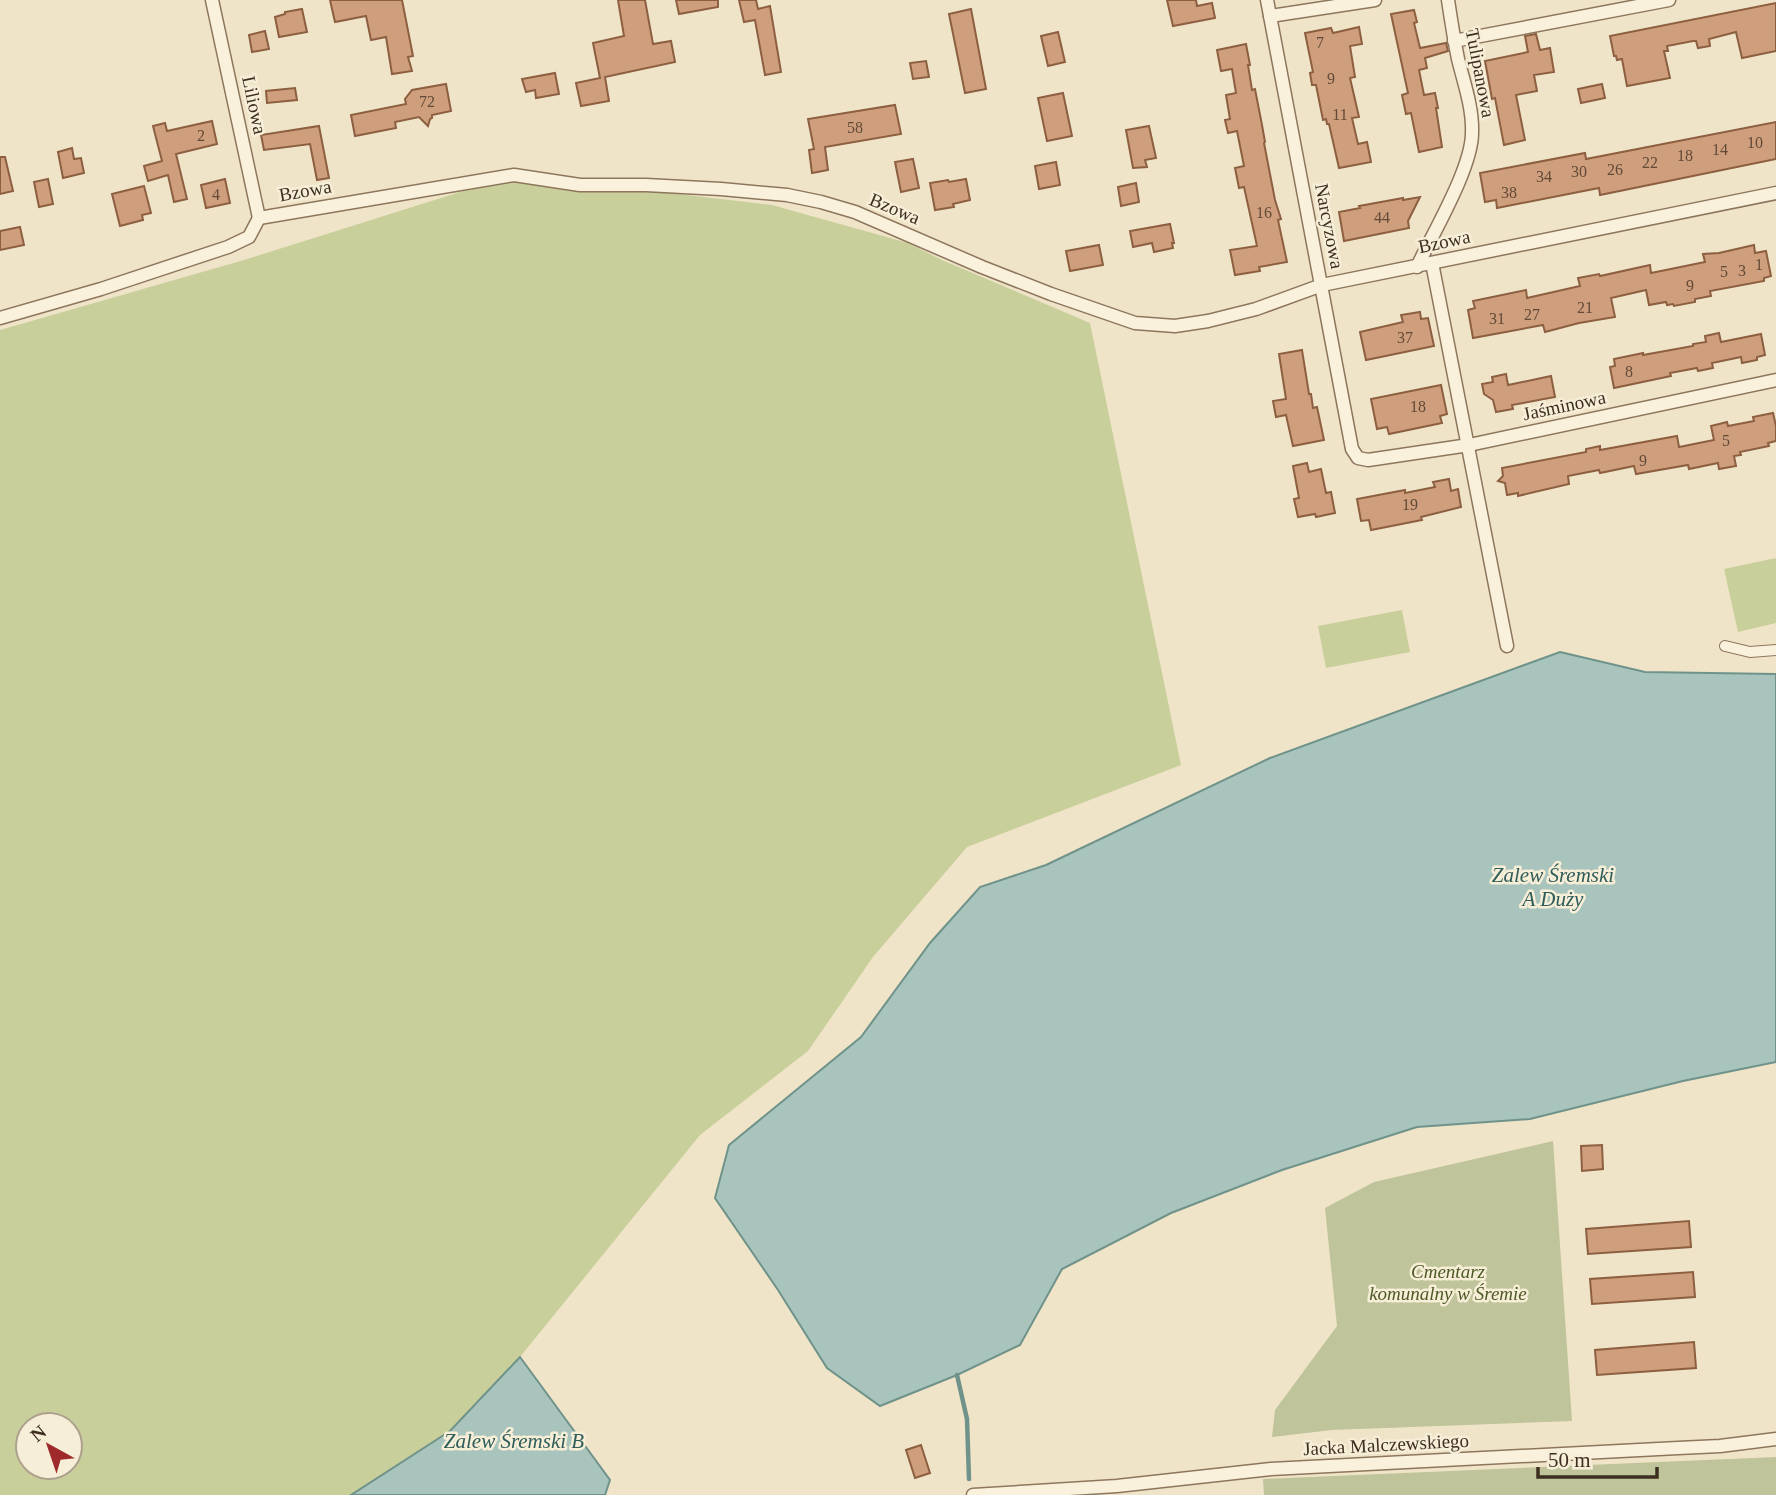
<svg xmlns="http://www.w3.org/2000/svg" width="1776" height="1495" font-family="'Times New Roman',serif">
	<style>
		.green { fill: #c9cf9b; fill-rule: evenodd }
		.cemetery { fill: #bfc49a }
		.water { fill: #a9c4bc; stroke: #6f938a; stroke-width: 2 }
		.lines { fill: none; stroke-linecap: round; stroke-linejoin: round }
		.stream { stroke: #6f938a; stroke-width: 4.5 }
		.building { fill: #cf9f7d; stroke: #8d5f41; stroke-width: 2 }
		.pedestrian-casing { stroke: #8d765c; stroke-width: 12 }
		.minor-casing { stroke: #8d765c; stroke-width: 15 }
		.pedestrian { stroke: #faf1dc; stroke-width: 10 }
		.minor { stroke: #faf1dc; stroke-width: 12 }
		.labels { text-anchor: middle; stroke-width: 5; stroke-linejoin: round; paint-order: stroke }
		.number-label { font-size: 16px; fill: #624a37 }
		.street-label { font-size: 19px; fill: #3d2e20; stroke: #f7eed8 }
		.park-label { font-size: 19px; font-style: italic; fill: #4d5a26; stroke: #f7eed8 }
		.water-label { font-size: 21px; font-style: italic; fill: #2f5d5a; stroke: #f7eed8 }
	</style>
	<rect width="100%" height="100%" fill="#f0e4c8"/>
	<g class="green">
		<path d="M 514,175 L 772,205 L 908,243 L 942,260 L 1090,323 L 1181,765 L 967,847 L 873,957 L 808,1051 L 700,1135 L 520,1357 L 450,1431 L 351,1495 L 0,1495 L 0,330 L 244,260 ZM 28,1425 L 70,1425 L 70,1467 L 28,1467 Z"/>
		<path d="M 1776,558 L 1776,623 L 1738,632 L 1724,569 Z"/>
		<path d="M 1402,610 L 1410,652 L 1326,668 L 1318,626 Z"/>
	</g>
	<g class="cemetery">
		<path d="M 1553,1141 L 1572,1421 L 1332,1430 L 1272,1437 L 1275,1410 L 1337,1326 L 1325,1208 L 1374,1182 Z"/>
		<path d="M 1776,1457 L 1776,1495 L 1264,1495 L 1263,1479 Z"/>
	</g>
	<g class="water">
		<path d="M 1560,652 L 1645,672 L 1776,674 L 1776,1062 L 1683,1081 L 1530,1119 L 1417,1127 L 1282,1170 L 1171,1213 L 1062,1269 L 1020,1345 L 957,1375 L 880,1406 L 827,1368 L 778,1290 L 715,1198 L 729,1145 L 861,1037 L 930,943 L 980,887 L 1046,865 L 1270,758 Z"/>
		<path d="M 520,1357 L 610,1480 L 605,1495 L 351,1495 L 450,1431 Z"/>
	</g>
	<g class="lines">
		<path class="stream" d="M 957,1375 L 967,1419 L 969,1479"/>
	</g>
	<g class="building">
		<path d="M 330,0 L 402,0 L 413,56 L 408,57 L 412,71 L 392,74 L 386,37 L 371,40 L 366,16 L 335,22 Z"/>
		<path d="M 618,0 L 645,0 L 653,44 L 671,41 L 675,62 L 605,77 L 609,101 L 581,106 L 576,83 L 600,78 L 593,43 L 624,36 Z"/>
		<path d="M 676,0 L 718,0 L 718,7 L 679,14 Z"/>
		<path d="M 739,0 L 756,0 L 758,9 L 770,6 L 781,72 L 765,75 L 755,20 L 744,22 Z"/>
		<path d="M 1167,0 L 1196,0 L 1197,6 L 1212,3 L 1215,18 L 1173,26 Z"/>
		<path d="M 1776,3 L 1776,51 L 1742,58 L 1736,32 L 1709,39 L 1710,46 L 1698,48 L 1696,41 L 1693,41 L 1667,46 L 1668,51 L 1664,51 L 1670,78 L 1627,86 L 1622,59 L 1617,60 L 1616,56 L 1614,56 L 1610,36 Z"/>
		<path d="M 302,9 L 307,32 L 279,37 L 275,17 L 285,14 L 285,12 Z"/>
		<path d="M 971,9 L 986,89 L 965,93 L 949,14 Z"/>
		<path d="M 1414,10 L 1417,22 L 1414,23 L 1420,48 L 1446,43 L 1448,51 L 1425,58 L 1427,68 L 1419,70 L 1424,95 L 1435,93 L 1438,108 L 1436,108 L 1442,147 L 1419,152 L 1411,113 L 1406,114 L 1402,95 L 1408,93 L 1391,14 Z"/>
		<path d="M 1359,27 L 1362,44 L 1350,46 L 1355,77 L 1350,78 L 1359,117 L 1352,118 L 1358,144 L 1367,142 L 1371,162 L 1339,168 L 1329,124 L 1327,124 L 1326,119 L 1323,120 L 1316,85 L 1312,85 L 1310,73 L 1313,72 L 1305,33 L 1331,28 L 1333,33 Z"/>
		<path d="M 265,31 L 269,49 L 252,52 L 249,35 Z"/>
		<path d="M 1058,32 L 1065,62 L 1048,66 L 1041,36 Z"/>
		<path d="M 1536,34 L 1540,50 L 1550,48 L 1554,72 L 1534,75 L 1537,91 L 1516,95 L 1525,140 L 1504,145 L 1495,98 L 1492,99 L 1485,61 L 1528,52 L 1525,36 Z"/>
		<path d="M 1246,44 L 1250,65 L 1248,65 L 1252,90 L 1255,89 L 1262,125 L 1265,142 L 1264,143 L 1275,200 L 1281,219 L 1278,220 L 1287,262 L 1259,267 L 1260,271 L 1235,275 L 1230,250 L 1257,246 L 1244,187 L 1239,188 L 1235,168 L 1244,166 L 1237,131 L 1228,133 L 1225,120 L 1230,119 L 1226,95 L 1236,93 L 1232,69 L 1221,71 L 1217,50 Z"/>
		<path d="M 926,61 L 929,77 L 913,79 L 910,63 Z"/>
		<path d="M 555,73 L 559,94 L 536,98 L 535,90 L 526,92 L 522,79 Z"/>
		<path d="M 446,84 L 451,111 L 432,115 L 432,118 L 430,119 L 428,126 L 419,117 L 395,122 L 396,128 L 355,136 L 351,115 L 406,104 L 405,99 L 412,90 Z"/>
		<path d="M 1602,84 L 1605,98 L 1581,103 L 1578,89 Z"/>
		<path d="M 295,88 L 297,100 L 267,103 L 266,91 Z"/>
		<path d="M 1063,93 L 1072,136 L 1047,141 L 1038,98 Z"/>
		<path d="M 895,105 L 901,134 L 825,147 L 828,170 L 812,173 L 809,150 L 814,149 L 808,119 Z"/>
		<path d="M 212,121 L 217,144 L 176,154 L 187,199 L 174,202 L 168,175 L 148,181 L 144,166 L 162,161 L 153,126 L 165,123 L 167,131 Z"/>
		<path d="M 1776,122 L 1776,159 L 1600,195 L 1599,188 L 1497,208 L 1496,200 L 1485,202 L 1480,173 L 1585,153 L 1586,159 Z"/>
		<path d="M 319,126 L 329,178 L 317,180 L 310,144 L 264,150 L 261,135 Z"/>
		<path d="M 1149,126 L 1156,158 L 1145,160 L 1147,167 L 1133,168 L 1126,130 Z"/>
		<path d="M 72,148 L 74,159 L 81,158 L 84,173 L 63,178 L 58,152 Z"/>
		<path d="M 0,157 L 5,157 L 13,191 L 0,194 Z"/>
		<path d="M 913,159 L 919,188 L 901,192 L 895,162 Z"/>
		<path d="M 1056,162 L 1060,185 L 1039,189 L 1035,166 Z"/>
		<path d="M 48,179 L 53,204 L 39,207 L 34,182 Z"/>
		<path d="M 225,179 L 230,203 L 206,208 L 201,185 Z"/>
		<path d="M 966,179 L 970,200 L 953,204 L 954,207 L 935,210 L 930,183 L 948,180 L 949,182 Z"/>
		<path d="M 1136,183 L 1139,202 L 1121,206 L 1118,187 Z"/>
		<path d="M 144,186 L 151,213 L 142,215 L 143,220 L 120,226 L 112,194 Z"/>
		<path d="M 1420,197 L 1408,221 L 1409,228 L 1344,241 L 1339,212 L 1360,208 L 1359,206 L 1403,198 L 1403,200 Z"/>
		<path d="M 1170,224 L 1174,243 L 1172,243 L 1173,248 L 1154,252 L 1152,243 L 1133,247 L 1130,231 Z"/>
		<path d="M 20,227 L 24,245 L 0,250 L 0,231 Z"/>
		<path d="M 1099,245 L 1103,265 L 1070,271 L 1066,251 Z"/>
		<path d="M 1754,245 L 1755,253 L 1766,251 L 1771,276 L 1764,278 L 1764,281 L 1710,291 L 1711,296 L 1695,299 L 1695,302 L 1674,306 L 1673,304 L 1667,305 L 1666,302 L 1649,305 L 1646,290 L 1611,298 L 1615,317 L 1579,323 L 1545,332 L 1543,325 L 1473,338 L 1468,310 L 1475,308 L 1473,301 L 1526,290 L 1527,298 L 1580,286 L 1578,278 L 1599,274 L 1600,276 L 1650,265 L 1651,273 L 1705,262 L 1703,254 L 1719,253 Z"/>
		<path d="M 1420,312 L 1421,319 L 1428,318 L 1434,346 L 1366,360 L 1360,332 L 1403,322 L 1401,315 Z"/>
		<path d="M 1719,333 L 1721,342 L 1761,334 L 1765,355 L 1757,357 L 1757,360 L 1742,363 L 1741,357 L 1712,363 L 1713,368 L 1698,371 L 1697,368 L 1670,373 L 1671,376 L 1614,388 L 1610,367 L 1615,366 L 1614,359 L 1643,353 L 1643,355 L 1693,346 L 1693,344 L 1706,342 L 1705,336 Z"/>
		<path d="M 1302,350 L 1309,394 L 1311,394 L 1313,408 L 1317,407 L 1324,440 L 1293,446 L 1286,415 L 1276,417 L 1273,401 L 1286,399 L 1279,354 Z"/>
		<path d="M 1506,374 L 1508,385 L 1551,376 L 1555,397 L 1512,405 L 1513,409 L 1496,412 L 1493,400 L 1484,394 L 1482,384 L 1493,382 L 1492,377 Z"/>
		<path d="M 1441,385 L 1447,414 L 1440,416 L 1442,423 L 1389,434 L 1387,427 L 1377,429 L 1371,399 Z"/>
		<path d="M 1773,413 L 1776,426 L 1776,441 L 1768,443 L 1769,446 L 1740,452 L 1741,455 L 1734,456 L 1736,466 L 1719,469 L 1718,463 L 1689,469 L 1688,465 L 1636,474 L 1634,466 L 1600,473 L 1599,470 L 1568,476 L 1569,484 L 1518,496 L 1518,493 L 1507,495 L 1505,483 L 1498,481 L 1503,476 L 1502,468 L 1586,452 L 1586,449 L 1600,446 L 1600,450 L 1677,436 L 1679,447 L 1714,440 L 1711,426 L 1727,422 L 1728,426 L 1754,421 L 1753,417 Z"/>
		<path d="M 1307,463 L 1309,472 L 1321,469 L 1326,493 L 1331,492 L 1335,513 L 1316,517 L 1315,514 L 1298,517 L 1294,499 L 1299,498 L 1293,466 Z"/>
		<path d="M 1449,479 L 1451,491 L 1458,489 L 1461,507 L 1421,517 L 1422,520 L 1371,530 L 1369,520 L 1361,521 L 1357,499 L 1405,490 L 1405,493 L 1435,487 L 1433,482 Z"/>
		<path d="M 1602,1145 L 1603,1169 L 1582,1171 L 1581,1146 Z"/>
		<path d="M 1689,1221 L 1691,1247 L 1588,1254 L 1586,1229 Z"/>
		<path d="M 1693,1272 L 1695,1297 L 1592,1304 L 1590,1279 Z"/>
		<path d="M 1694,1342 L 1696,1368 L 1597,1375 L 1595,1350 Z"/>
		<path d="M 921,1445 L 930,1473 L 915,1478 L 906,1450 Z"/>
	</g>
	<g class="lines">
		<defs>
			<path id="pedestrian" d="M 1725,646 L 1750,652 L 1776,650"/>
			<g id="minor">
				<path d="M 212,0 L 259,218"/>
				<path d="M 1267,0 L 1352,449 L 1358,458 L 1368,460 L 1469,445 L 1776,380"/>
				<path d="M 1270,16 L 1375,0"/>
				<path d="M 1454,41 L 1669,0"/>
				<path d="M 259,218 L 514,175 L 580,185 L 646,185 L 721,189 L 787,195 L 821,202 L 855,212 L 982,267 L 1051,294 L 1135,323 L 1175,326 L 1208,321 L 1256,309 L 1322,285 L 1776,193"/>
				<path d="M 1432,263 L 1507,646"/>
				<path d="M 1417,267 C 1433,233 1472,168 1472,133 C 1473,108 1464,83 1458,59 C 1454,39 1451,20 1448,0"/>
				<path d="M 0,318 L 101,289 L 228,247 L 249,237 L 259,218"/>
				<path d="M 973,1495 L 1117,1486 L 1271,1469 L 1678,1448 L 1720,1446 L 1776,1439"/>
			</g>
		</defs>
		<use href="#pedestrian" class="pedestrian-casing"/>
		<use href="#minor" class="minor-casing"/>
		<use href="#pedestrian" class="pedestrian"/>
		<use href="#minor" class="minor"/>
	</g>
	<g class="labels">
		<g class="number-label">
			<text x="1320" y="48">7</text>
			<text x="1331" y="84">9</text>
			<text x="427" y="107">72</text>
			<text x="1340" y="120">11</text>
			<text x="855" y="133">58</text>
			<text x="201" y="141">2</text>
			<text x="1755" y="148">10</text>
			<text x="1720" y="155">14</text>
			<text x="1685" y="161">18</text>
			<text x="1650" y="168">22</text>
			<text x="1615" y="175">26</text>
			<text x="1579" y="177">30</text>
			<text x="1544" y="182">34</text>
			<text x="1509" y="198">38</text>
			<text x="216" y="200">4</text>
			<text x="1264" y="218">16</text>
			<text x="1382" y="223">44</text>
			<text x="1759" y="270">1</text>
			<text x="1742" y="276">3</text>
			<text x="1724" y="277">5</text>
			<text x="1690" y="291">9</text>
			<text x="1585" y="313">21</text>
			<text x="1532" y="320">27</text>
			<text x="1497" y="324">31</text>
			<text x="1405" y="343">37</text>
			<text x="1629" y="377">8</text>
			<text x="1418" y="412">18</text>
			<text x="1726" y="446">5</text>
			<text x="1643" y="466">9</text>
			<text x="1410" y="510">19</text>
		</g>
		<g class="street-label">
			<text transform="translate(1481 73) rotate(79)" y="7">Tulipanowa</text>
			<text transform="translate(255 105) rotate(78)" y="7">Liliowa</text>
			<text transform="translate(305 190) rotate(-10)" y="7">Bzowa</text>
			<text transform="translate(895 208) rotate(23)" y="7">Bzowa</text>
			<text transform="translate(1330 226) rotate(79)" y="7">Narcyzowa</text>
			<text transform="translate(1444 241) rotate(-12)" y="7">Bzowa</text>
			<text transform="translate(1564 405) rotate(-12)" y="7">Jaśminowa</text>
			<text transform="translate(1386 1444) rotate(-3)" y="7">Jacka Malczewskiego</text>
		</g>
		<g class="park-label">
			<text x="1448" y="1278">Cmentarz<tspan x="1448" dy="22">komunalny w Śremie</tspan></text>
		</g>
		<g class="water-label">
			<text x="1553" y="882">Zalew Śremski<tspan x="1553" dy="24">A Duży</tspan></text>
			<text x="514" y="1448">Zalew Śremski B</text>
		</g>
	</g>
	<g transform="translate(49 1446) rotate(320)"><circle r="33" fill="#f7eed8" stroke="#ada18e" stroke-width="2"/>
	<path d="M0-5L12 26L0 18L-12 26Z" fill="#9e2a2b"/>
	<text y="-10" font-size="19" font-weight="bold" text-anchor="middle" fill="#3d2e20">N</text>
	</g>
	<path d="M1538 1467v10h119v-10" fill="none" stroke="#3d2e20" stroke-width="3.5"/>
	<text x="1548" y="1467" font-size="21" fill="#3d2e20" stroke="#f7eed8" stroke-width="5" paint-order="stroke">50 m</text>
</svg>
